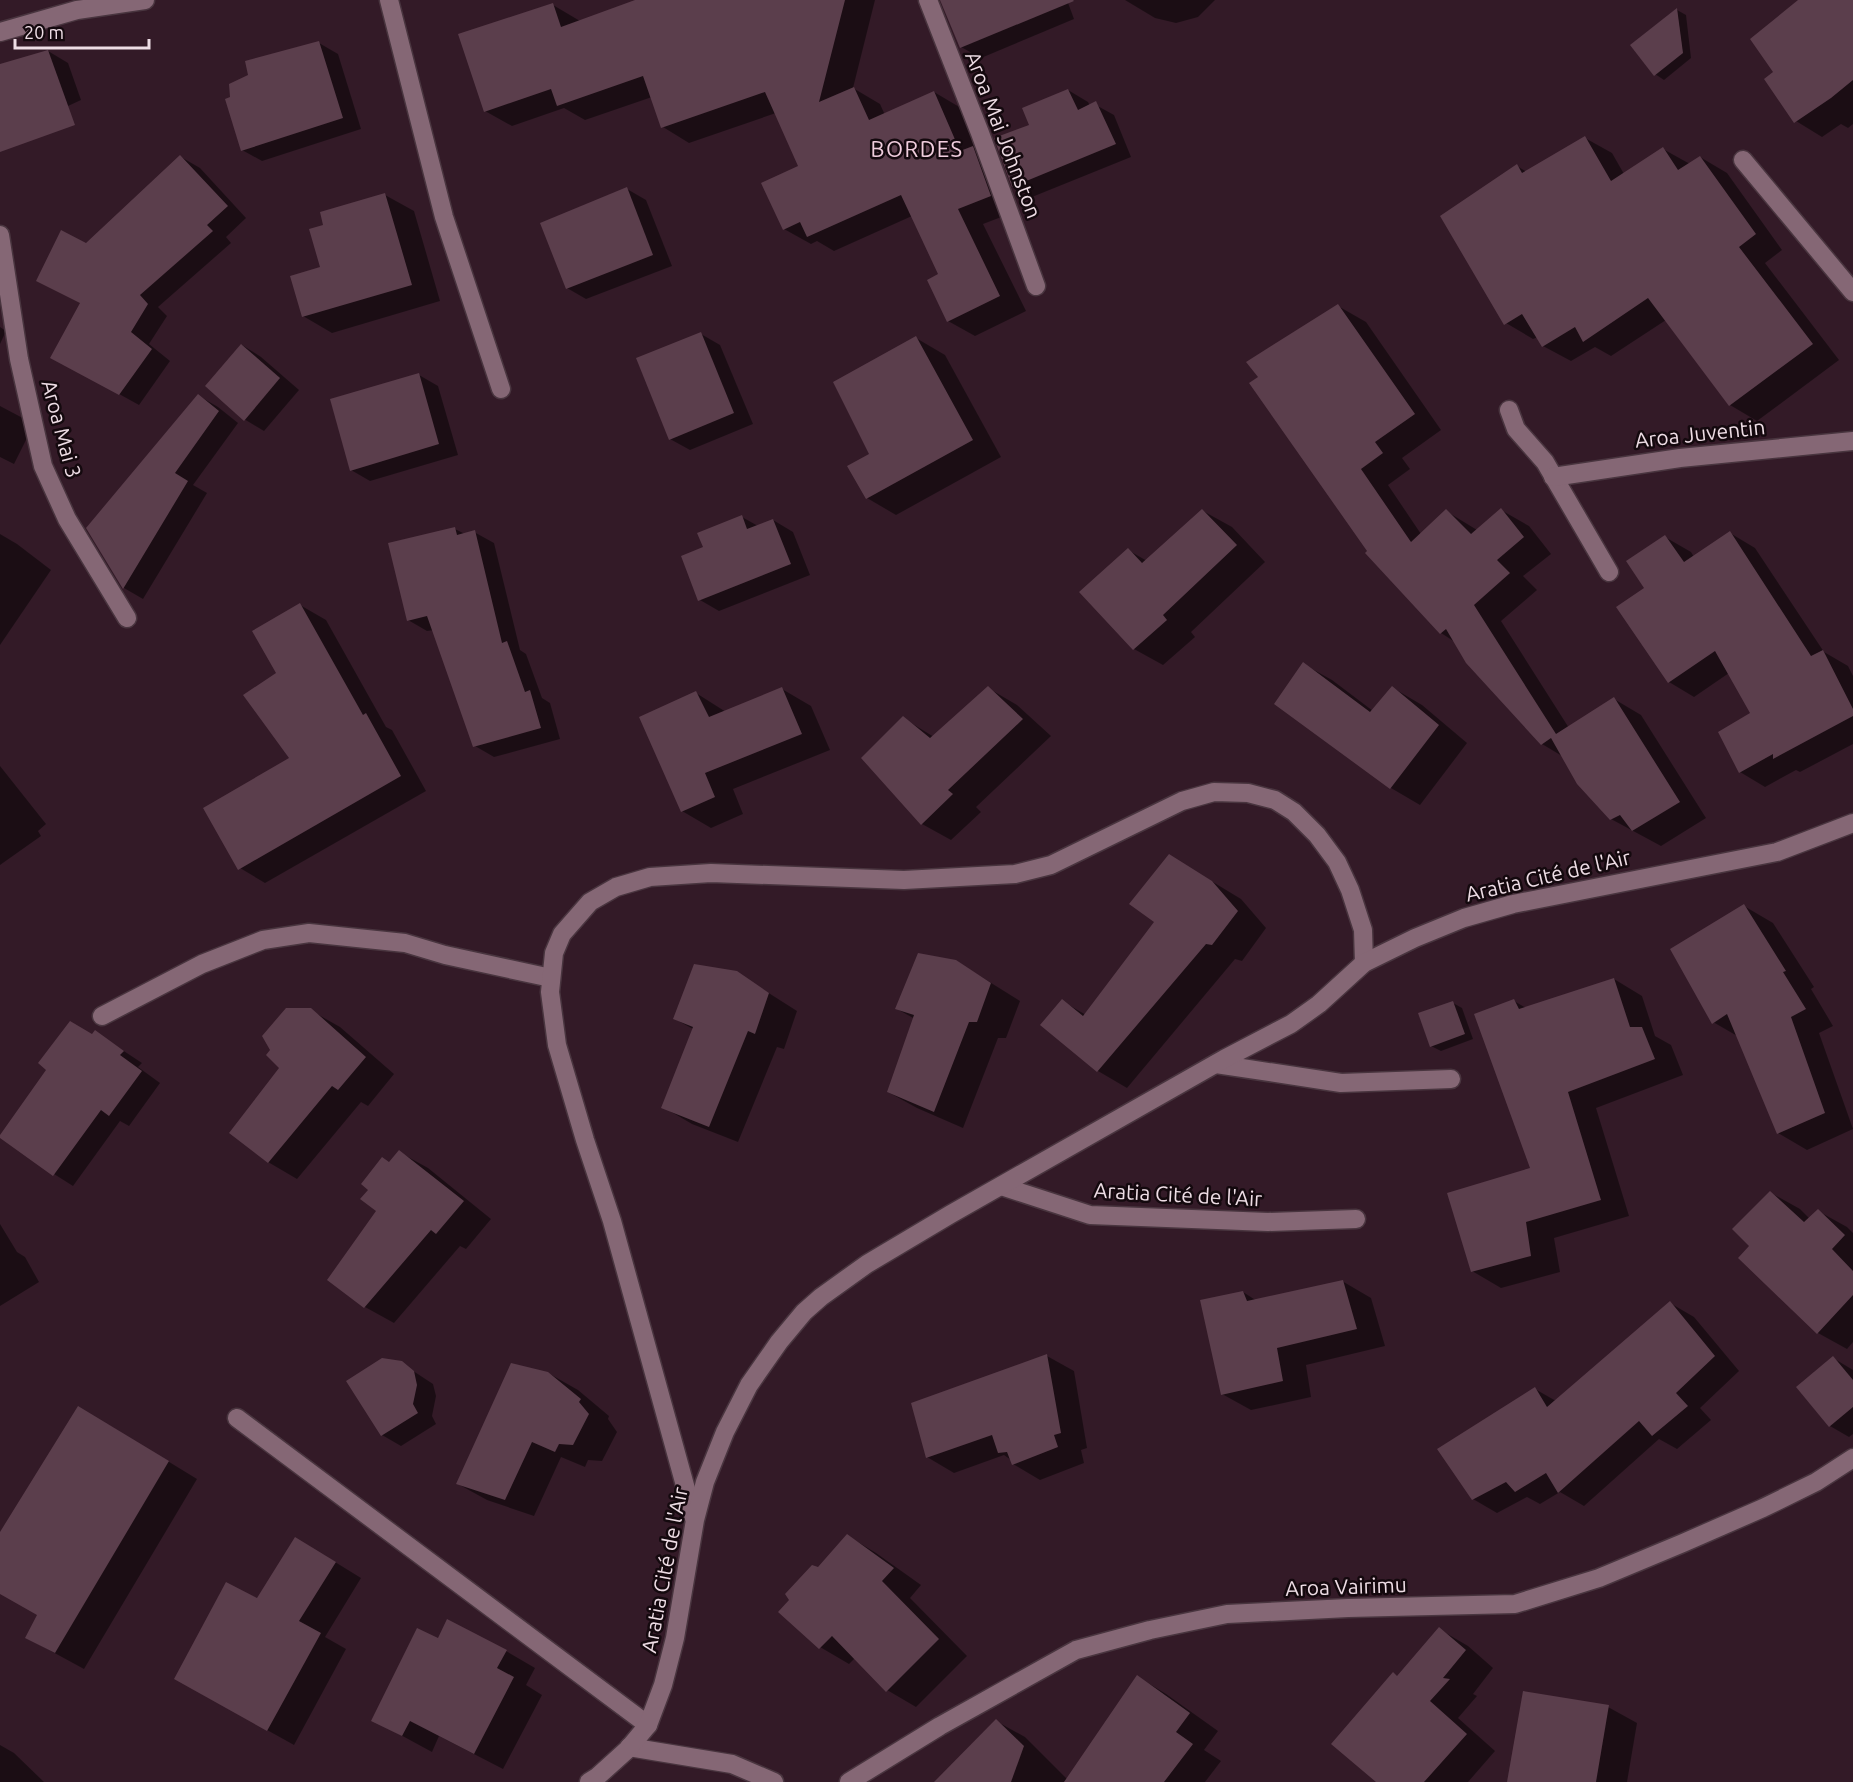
<svg xmlns="http://www.w3.org/2000/svg" width="1853" height="1782" font-family="Ubuntu,sans-serif">
	<style>
		.shadow { fill: #0007 }
		.building { fill: #5b3e4c }
		.lines { fill: none; stroke-linecap: round; stroke-linejoin: round }
		.service-casing { stroke: #49353f; stroke-width: 21 }
		.minor-casing { stroke: #49353f; stroke-width: 21 }
		.service { stroke: #856775; stroke-width: 18 }
		.minor { stroke: #856775; stroke-width: 18 }
		.labels { text-anchor: middle; stroke-width: 5; stroke-linejoin: round; paint-order: stroke }
		.street-label { font-size: 21px; fill: #eedde5; stroke: #14090e }
		.neighbourhood-label { font-size: 22px; letter-spacing: 1.5px; fill: #f0cddd; stroke: #14090e }
	</style>
	<rect width="100%" height="100%" fill="#331a27"/>
	<g class="shadow">
		<path d="M 639,0 L 875,0 L 853,88 L 880,104 L 885,115 L 934,92 L 961,108 L 1017,211 L 983,224 L 1026,311 L 975,336 L 948,321 L 940,275 L 912,216 L 834,251 L 817,241 L 811,244 L 784,229 L 800,167 L 776,113 L 689,143 L 663,127 L 652,97 L 585,120 L 564,108 L 512,126 L 485,111 L 553,5 L 580,21 Z"/>
		<path d="M 941,0 L 1067,0 L 1074,19 L 981,58 L 961,47 Z"/>
		<path d="M 1125,0 L 1215,0 L 1198,17 L 1176,23 L 1155,18 Z"/>
		<path d="M 1800,0 L 1853,0 L 1853,124 L 1848,128 L 1841,124 L 1822,137 L 1796,121 L 1775,72 Z"/>
		<path d="M 1677,10 L 1686,15 L 1691,58 L 1664,80 L 1655,74 Z"/>
		<path d="M 319,43 L 338,54 L 361,129 L 262,161 L 242,150 Z"/>
		<path d="M 48,51 L 68,63 L 81,100 L 14,131 L 0,123 L 0,66 Z"/>
		<path d="M 1068,90 L 1088,102 L 1090,106 L 1094,104 L 1114,115 L 1131,157 L 1032,197 L 1013,186 L 1031,126 Z"/>
		<path d="M 1585,138 L 1612,153 L 1624,174 L 1663,149 L 1690,164 L 1700,157 L 1727,173 L 1782,250 L 1765,263 L 1839,360 L 1757,421 L 1730,405 L 1666,320 L 1611,356 L 1595,347 L 1571,361 L 1543,346 L 1538,337 L 1533,339 L 1506,323 L 1517,166 L 1527,172 Z"/>
		<path d="M 181,157 L 200,168 L 246,218 L 226,237 L 231,243 L 158,307 L 167,316 L 149,344 L 170,361 L 139,405 L 72,368 L 81,304 L 86,245 Z"/>
		<path d="M 627,189 L 646,200 L 672,266 L 586,299 L 567,288 Z"/>
		<path d="M 385,195 L 414,211 L 440,301 L 332,333 L 303,316 L 322,268 L 325,226 Z"/>
		<path d="M 1338,306 L 1366,322 L 1441,430 L 1402,458 L 1410,469 L 1388,485 L 1421,534 L 1446,511 L 1477,530 L 1501,510 L 1529,526 L 1551,554 L 1523,576 L 1537,590 L 1501,621 L 1569,728 L 1614,699 L 1641,715 L 1706,818 L 1661,846 L 1611,819 L 1562,756 L 1542,744 L 1455,642 L 1441,633 L 1369,552 Z"/>
		<path d="M 0,327 L 6,331 L 0,344 Z"/>
		<path d="M 701,334 L 720,345 L 753,424 L 690,450 L 670,439 Z"/>
		<path d="M 916,338 L 945,355 L 1001,457 L 896,515 L 867,498 L 871,455 Z"/>
		<path d="M 242,345 L 261,357 L 299,390 L 264,431 L 244,419 Z"/>
		<path d="M 419,375 L 438,386 L 458,455 L 370,481 L 351,470 Z"/>
		<path d="M 199,396 L 218,407 L 238,423 L 193,485 L 207,493 L 143,599 L 124,588 L 87,528 Z"/>
		<path d="M 0,406 L 34,424 L 14,464 L 0,457 Z"/>
		<path d="M 1203,511 L 1232,527 L 1265,562 L 1191,632 L 1195,637 L 1163,665 L 1134,649 L 1128,550 L 1147,561 Z"/>
		<path d="M 742,517 L 758,526 L 773,520 L 793,532 L 810,575 L 719,611 L 700,600 L 705,548 Z"/>
		<path d="M 455,529 L 465,534 L 474,532 L 494,543 L 520,650 L 526,654 L 542,698 L 550,703 L 560,739 L 494,757 L 475,746 L 434,630 L 427,631 L 408,620 Z"/>
		<path d="M 1730,533 L 1755,548 L 1824,652 L 1848,666 L 1853,676 L 1853,744 L 1800,772 L 1796,770 L 1765,787 L 1740,772 L 1753,714 L 1729,673 L 1694,697 L 1669,682 L 1646,589 L 1665,537 L 1691,552 L 1694,557 Z"/>
		<path d="M 0,534 L 17,544 L 51,570 L 0,645 Z"/>
		<path d="M 300,605 L 326,620 L 386,727 L 392,730 L 426,791 L 265,883 L 240,868 L 291,759 Z"/>
		<path d="M 1303,664 L 1332,680 L 1373,711 L 1393,688 L 1422,705 L 1467,743 L 1420,805 L 1391,788 L 1277,703 Z"/>
		<path d="M 988,688 L 1017,705 L 1051,736 L 976,807 L 981,812 L 951,840 L 922,824 L 903,718 L 934,737 Z"/>
		<path d="M 782,689 L 811,706 L 830,750 L 733,789 L 743,814 L 711,828 L 682,811 L 696,693 L 726,712 Z"/>
		<path d="M 0,766 L 46,824 L 38,831 L 41,836 L 0,865 Z"/>
		<path d="M 1198,873 L 1241,899 L 1266,928 L 1242,961 L 1235,959 L 1127,1088 L 1098,1071 L 1042,1025 L 1062,1001 L 1086,1015 Z"/>
		<path d="M 1744,906 L 1773,923 L 1814,987 L 1811,989 L 1833,1026 L 1819,1033 L 1853,1129 L 1807,1150 L 1778,1133 L 1739,1037 L 1713,1022 Z"/>
		<path d="M 956,961 L 1020,1001 L 1006,1038 L 998,1038 L 963,1128 L 917,1108 L 888,1092 L 915,1019 L 897,1009 Z"/>
		<path d="M 737,973 L 797,1011 L 784,1049 L 777,1047 L 738,1142 L 692,1124 L 663,1107 L 693,1029 L 675,1019 Z"/>
		<path d="M 1614,979 L 1642,996 L 1655,1036 L 1671,1045 L 1683,1075 L 1596,1108 L 1629,1216 L 1554,1238 L 1560,1272 L 1501,1288 L 1472,1271 L 1532,1169 L 1514,1001 L 1526,1008 Z"/>
		<path d="M 1453,1003 L 1462,1008 L 1473,1039 L 1441,1051 L 1431,1046 Z"/>
		<path d="M 310,1010 L 340,1027 L 394,1074 L 368,1106 L 361,1102 L 297,1179 L 268,1162 L 281,1067 Z"/>
		<path d="M 95,1032 L 142,1063 L 138,1067 L 160,1083 L 129,1126 L 120,1121 L 73,1186 L 54,1174 Z"/>
		<path d="M 399,1152 L 428,1168 L 491,1219 L 466,1249 L 460,1246 L 394,1323 L 365,1307 L 390,1163 Z"/>
		<path d="M 1771,1193 L 1800,1209 L 1810,1219 L 1818,1211 L 1847,1227 L 1853,1233 L 1853,1342 L 1847,1349 L 1818,1333 L 1751,1246 Z"/>
		<path d="M 0,1224 L 17,1252 L 25,1257 L 39,1282 L 0,1306 Z"/>
		<path d="M 1342,1281 L 1371,1298 L 1385,1346 L 1306,1365 L 1311,1397 L 1251,1410 L 1222,1394 L 1243,1292 L 1257,1301 Z"/>
		<path d="M 1670,1303 L 1694,1317 L 1739,1371 L 1700,1408 L 1711,1420 L 1677,1449 L 1659,1439 L 1584,1506 L 1560,1492 L 1540,1504 L 1527,1497 L 1497,1513 L 1473,1499 L 1535,1389 L 1556,1401 Z"/>
		<path d="M 1047,1356 L 1074,1371 L 1087,1448 L 1081,1450 L 1084,1463 L 1040,1480 L 1013,1464 L 1011,1460 L 1004,1455 L 954,1473 L 927,1457 Z"/>
		<path d="M 1833,1358 L 1853,1370 L 1853,1434 L 1849,1437 L 1830,1426 Z"/>
		<path d="M 401,1363 L 433,1384 L 436,1396 L 432,1416 L 436,1424 L 401,1446 L 382,1435 Z"/>
		<path d="M 548,1373 L 578,1390 L 609,1416 L 608,1419 L 617,1432 L 602,1461 L 588,1460 L 585,1467 L 561,1457 L 534,1516 L 487,1500 L 458,1484 Z"/>
		<path d="M 107,1424 L 197,1479 L 84,1669 L 27,1638 L 39,1615 L 0,1593 L 0,1535 Z"/>
		<path d="M 848,1536 L 876,1553 L 921,1585 L 910,1598 L 967,1656 L 916,1707 L 887,1690 L 855,1658 L 849,1664 L 820,1647 L 818,1569 Z"/>
		<path d="M 322,1554 L 361,1578 L 325,1637 L 346,1649 L 294,1745 L 202,1694 L 258,1600 Z"/>
		<path d="M 1439,1629 L 1468,1646 L 1493,1668 L 1473,1694 L 1477,1696 L 1458,1718 L 1495,1751 L 1468,1782 L 1378,1782 L 1399,1677 Z"/>
		<path d="M 439,1640 L 506,1651 L 535,1668 L 526,1685 L 542,1695 L 503,1769 L 439,1736 L 432,1752 L 373,1720 Z"/>
		<path d="M 1138,1677 L 1166,1694 L 1218,1731 L 1204,1750 L 1221,1761 L 1205,1782 L 1081,1782 Z"/>
		<path d="M 1608,1707 L 1637,1723 L 1627,1782 L 1508,1782 Z"/>
		<path d="M 996,1721 L 1025,1737 L 1070,1782 L 936,1782 Z"/>
		<path d="M 0,1745 L 14,1753 L 44,1782 L 0,1782 Z"/>
	</g>
	<g class="building">
		<path d="M 635,0 L 845,0 L 819,102 L 854,87 L 869,120 L 934,91 L 960,151 L 973,146 L 991,196 L 958,209 L 1000,296 L 947,322 L 927,280 L 938,274 L 901,195 L 807,237 L 800,222 L 783,230 L 761,183 L 798,166 L 765,92 L 661,128 L 643,76 L 557,106 L 551,89 L 484,112 L 458,34 L 553,3 L 561,27 Z"/>
		<path d="M 940,0 L 1073,0 L 1074,1 L 960,48 Z"/>
		<path d="M 1798,0 L 1853,0 L 1853,80 L 1831,98 L 1794,123 L 1764,79 L 1773,72 L 1750,39 Z"/>
		<path d="M 1677,8 L 1683,53 L 1654,76 L 1630,45 Z"/>
		<path d="M 319,41 L 343,118 L 241,151 L 225,99 L 230,97 L 229,84 L 248,75 L 245,61 Z"/>
		<path d="M 48,50 L 75,125 L 0,152 L 0,64 Z"/>
		<path d="M 1068,89 L 1078,110 L 1096,101 L 1116,144 L 1012,187 L 994,138 L 1029,125 L 1022,108 Z"/>
		<path d="M 1585,136 L 1611,181 L 1663,147 L 1678,170 L 1700,156 L 1756,234 L 1739,247 L 1813,344 L 1729,406 L 1648,298 L 1583,342 L 1575,327 L 1542,347 L 1522,314 L 1504,325 L 1440,216 L 1517,164 L 1522,173 Z"/>
		<path d="M 180,155 L 228,206 L 207,225 L 213,231 L 140,295 L 148,304 L 131,332 L 152,349 L 119,395 L 50,358 L 80,303 L 36,281 L 61,230 L 86,243 Z"/>
		<path d="M 627,187 L 653,255 L 566,289 L 540,223 Z"/>
		<path d="M 385,193 L 412,285 L 302,317 L 290,276 L 320,267 L 309,229 L 323,225 L 320,212 Z"/>
		<path d="M 1338,304 L 1415,414 L 1375,442 L 1383,453 L 1361,469 L 1411,542 L 1446,509 L 1471,534 L 1501,508 L 1524,537 L 1497,560 L 1510,573 L 1474,605 L 1556,734 L 1614,697 L 1680,802 L 1632,831 L 1620,815 L 1610,820 L 1577,784 L 1551,738 L 1541,745 L 1466,663 L 1446,629 L 1440,634 L 1365,553 L 1367,551 L 1249,383 L 1258,377 L 1246,362 Z"/>
		<path d="M 701,332 L 734,413 L 669,440 L 636,358 Z"/>
		<path d="M 916,336 L 973,440 L 866,499 L 847,466 L 869,454 L 833,382 Z"/>
		<path d="M 241,344 L 280,378 L 244,421 L 205,386 Z"/>
		<path d="M 419,373 L 439,444 L 350,471 L 330,399 Z"/>
		<path d="M 198,394 L 219,411 L 175,473 L 188,481 L 123,589 L 86,528 Z"/>
		<path d="M 1202,509 L 1237,545 L 1163,615 L 1167,620 L 1133,650 L 1079,592 L 1128,548 L 1142,563 Z"/>
		<path d="M 742,515 L 747,529 L 773,519 L 791,564 L 698,601 L 681,556 L 703,547 L 697,533 Z"/>
		<path d="M 455,527 L 457,535 L 475,530 L 502,643 L 507,641 L 525,692 L 530,690 L 541,728 L 473,747 L 427,616 L 407,621 L 388,543 Z"/>
		<path d="M 1730,531 L 1811,656 L 1823,650 L 1853,709 L 1853,716 L 1773,759 L 1773,754 L 1739,773 L 1718,732 L 1750,713 L 1715,651 L 1668,683 L 1616,607 L 1644,588 L 1626,561 L 1665,535 L 1684,562 Z"/>
		<path d="M 300,603 L 363,715 L 366,713 L 401,776 L 238,870 L 203,808 L 289,758 L 243,695 L 276,673 L 252,631 Z"/>
		<path d="M 1303,662 L 1370,712 L 1392,686 L 1439,725 L 1390,789 L 1274,704 Z"/>
		<path d="M 988,686 L 1023,719 L 948,790 L 953,794 L 921,825 L 861,758 L 903,716 L 930,738 Z"/>
		<path d="M 782,687 L 802,734 L 705,773 L 715,797 L 681,812 L 639,717 L 696,691 L 709,717 Z"/>
		<path d="M 1169,854 L 1212,881 L 1238,911 L 1212,945 L 1206,944 L 1097,1072 L 1040,1025 L 1062,999 L 1083,1016 L 1154,922 L 1129,904 Z"/>
		<path d="M 1744,904 L 1786,971 L 1783,972 L 1806,1009 L 1791,1017 L 1825,1113 L 1777,1134 L 1727,1014 L 1712,1024 L 1670,949 Z"/>
		<path d="M 918,953 L 956,960 L 991,983 L 977,1022 L 969,1022 L 934,1112 L 887,1092 L 914,1015 L 895,1009 Z"/>
		<path d="M 694,964 L 737,971 L 769,993 L 755,1034 L 748,1031 L 709,1127 L 661,1108 L 693,1027 L 673,1019 Z"/>
		<path d="M 1614,978 L 1630,1027 L 1642,1027 L 1655,1059 L 1568,1092 L 1601,1200 L 1526,1222 L 1531,1256 L 1471,1272 L 1447,1193 L 1530,1168 L 1474,1014 L 1514,999 L 1519,1009 Z"/>
		<path d="M 1453,1001 L 1465,1034 L 1430,1047 L 1418,1013 Z"/>
		<path d="M 286,1008 L 311,1008 L 366,1057 L 338,1090 L 332,1086 L 268,1163 L 229,1133 L 279,1068 L 266,1055 L 270,1050 L 262,1036 Z"/>
		<path d="M 70,1021 L 92,1034 L 95,1030 L 124,1051 L 120,1055 L 142,1071 L 109,1116 L 101,1110 L 53,1176 L 0,1138 L 0,1135 L 46,1070 L 38,1063 Z"/>
		<path d="M 399,1150 L 464,1201 L 436,1234 L 431,1230 L 364,1308 L 327,1280 L 376,1211 L 360,1199 L 368,1190 L 361,1184 L 382,1157 L 389,1162 Z"/>
		<path d="M 1770,1191 L 1804,1222 L 1818,1209 L 1845,1235 L 1832,1249 L 1853,1271 L 1853,1295 L 1817,1334 L 1738,1258 L 1749,1246 L 1732,1229 Z"/>
		<path d="M 1343,1280 L 1357,1329 L 1277,1348 L 1283,1381 L 1221,1395 L 1200,1300 L 1243,1291 L 1247,1301 Z"/>
		<path d="M 1670,1301 L 1715,1356 L 1676,1393 L 1688,1406 L 1652,1436 L 1639,1421 L 1558,1493 L 1546,1473 L 1515,1492 L 1506,1482 L 1472,1500 L 1437,1449 L 1535,1387 L 1547,1407 Z"/>
		<path d="M 1047,1354 L 1061,1433 L 1054,1435 L 1058,1447 L 1012,1465 L 1007,1452 L 998,1453 L 992,1435 L 926,1458 L 911,1403 Z"/>
		<path d="M 1833,1356 L 1853,1380 L 1853,1407 L 1829,1427 L 1796,1387 Z"/>
		<path d="M 382,1358 L 402,1361 L 414,1371 L 417,1385 L 413,1404 L 418,1413 L 381,1436 L 346,1381 Z"/>
		<path d="M 511,1363 L 548,1372 L 581,1399 L 579,1402 L 589,1414 L 573,1445 L 559,1444 L 555,1452 L 532,1442 L 505,1500 L 456,1484 Z"/>
		<path d="M 78,1406 L 169,1461 L 55,1653 L 25,1638 L 37,1615 L 0,1594 L 0,1532 Z"/>
		<path d="M 847,1534 L 894,1568 L 882,1581 L 939,1639 L 886,1692 L 832,1636 L 819,1649 L 778,1612 L 789,1600 L 785,1594 L 812,1565 L 818,1567 Z"/>
		<path d="M 295,1537 L 336,1562 L 299,1621 L 321,1633 L 267,1731 L 174,1679 L 226,1582 L 257,1598 Z"/>
		<path d="M 447,1619 L 507,1650 L 497,1668 L 514,1677 L 474,1754 L 410,1721 L 402,1736 L 371,1721 L 417,1628 L 438,1638 Z"/>
		<path d="M 1439,1627 L 1466,1650 L 1443,1678 L 1450,1679 L 1430,1701 L 1467,1734 L 1424,1782 L 1376,1782 L 1331,1744 L 1393,1672 L 1397,1676 Z"/>
		<path d="M 1137,1675 L 1190,1713 L 1176,1732 L 1193,1744 L 1164,1782 L 1064,1782 Z"/>
		<path d="M 1523,1691 L 1609,1705 L 1596,1782 L 1507,1782 Z"/>
		<path d="M 996,1719 L 1024,1746 L 1011,1782 L 934,1782 Z"/>
	</g>
	<g class="lines">
		<defs>
			<path id="service" d="M 237,1418 L 648,1725"/>
			<g id="minor">
				<path d="M 389,0 L 444,217 L 501,389"/>
				<path d="M 928,0 L 980,133 L 1036,286"/>
				<path d="M 0,32 L 77,10 L 145,0"/>
				<path d="M 1743,160 L 1853,292"/>
				<path d="M 0,235 L 19,359 L 43,466 L 67,519 L 127,618"/>
				<path d="M 1509,410 L 1516,429 L 1545,462 L 1609,572"/>
				<path d="M 1553,477 L 1680,458 L 1853,441"/>
				<path d="M 102,1016 L 202,964 L 263,940 L 309,933 L 405,943 L 445,955 L 551,978"/>
				<path d="M 1216,1064 L 1341,1083 L 1451,1079"/>
				<path d="M 1001,1186 L 1090,1215 L 1268,1222 L 1356,1219"/>
				<path d="M 694,1518 L 612,1221 L 585,1140 L 557,1045 L 550,992 L 554,953 L 562,934 L 590,902 L 616,887 L 650,877 L 711,873 L 904,880 L 1015,874 L 1051,865 L 1182,801 L 1214,792 L 1248,793 L 1275,800 L 1294,812 L 1317,835 L 1337,862 L 1350,890 L 1363,930 L 1364,963"/>
				<path d="M 629,1747 L 732,1764 L 774,1782"/>
				<path d="M 589,1782 L 597,1777 L 628,1749 L 648,1725 L 663,1685 L 675,1638 L 695,1520 L 705,1482 L 725,1432 L 749,1385 L 779,1342 L 804,1312 L 821,1297 L 867,1264 L 951,1214 L 1224,1059 L 1291,1024 L 1319,1004 L 1364,963 L 1415,938 L 1464,918 L 1513,904 L 1777,852 L 1853,823"/>
				<path d="M 849,1782 L 940,1726 L 1076,1650 L 1150,1630 L 1227,1614 L 1348,1608 L 1515,1604 L 1599,1578 L 1683,1543 L 1763,1508 L 1816,1482 L 1853,1458"/>
			</g>
		</defs>
		<use href="#service" class="service-casing"/>
		<use href="#minor" class="minor-casing"/>
		<use href="#service" class="service"/>
		<use href="#minor" class="minor"/>
	</g>
	<g class="labels">
		<g class="street-label">
			<text transform="translate(1003 135) rotate(69)" y="7">Aroa Mai Johnston</text>
			<text transform="translate(61 429) rotate(75)" y="7">Aroa Mai 3</text>
			<text transform="translate(1700 434) rotate(-6)" y="7">Aroa Juventin</text>
			<text transform="translate(1548 876) rotate(-13)" y="7">Aratia Cité de l'Air</text>
			<text transform="translate(1178 1195) rotate(3)" y="7">Aratia Cité de l'Air</text>
			<text transform="translate(665 1570) rotate(-79)" y="7">Aratia Cité de l'Air</text>
			<text transform="translate(1346 1587) rotate(-2)" y="7">Aroa Vairimu</text>
		</g>
		<g class="neighbourhood-label">
			<text x="917" y="157">BORDES</text>
		</g>
	</g>
	<path d="M15 39v9h134v-9" fill="none" stroke="#eedde5" stroke-width="3"/>
	<text x="24" y="39" font-size="18" fill="#eedde5" stroke="#14090e" stroke-width="4.5" paint-order="stroke">20 m</text>
</svg>
